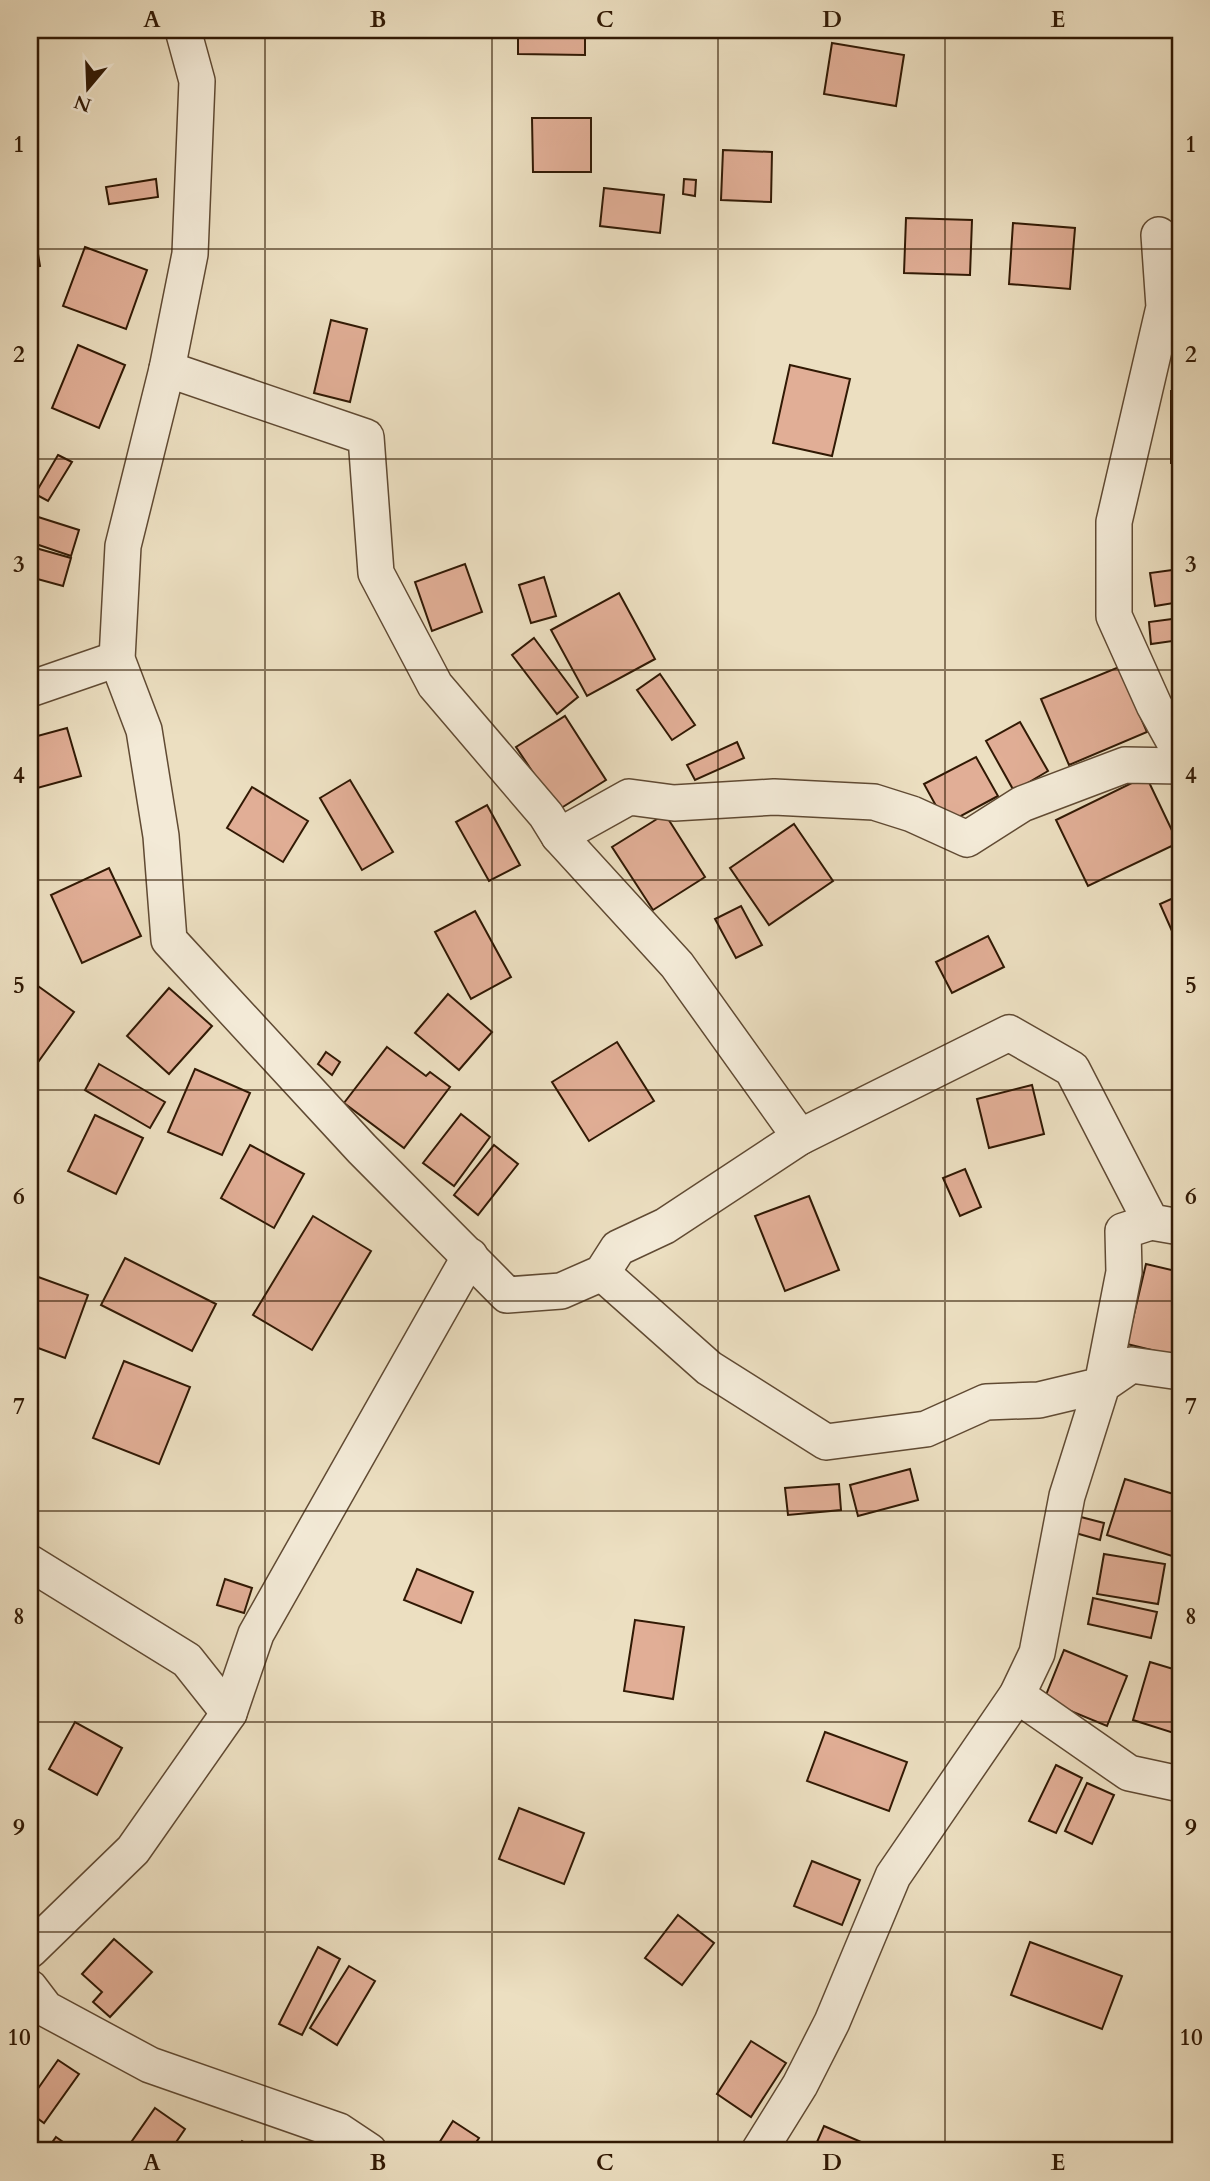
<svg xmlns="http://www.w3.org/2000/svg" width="1210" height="2181" font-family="Cardo,serif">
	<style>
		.building { fill: #e1ae96; stroke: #311904; stroke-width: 2 }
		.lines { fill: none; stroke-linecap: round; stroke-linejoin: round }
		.street-casing { stroke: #604a33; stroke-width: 38 }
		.street { stroke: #f3ead7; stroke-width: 35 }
		.grid { fill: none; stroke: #311904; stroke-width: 2; stroke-opacity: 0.55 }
		.neatline { fill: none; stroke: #311904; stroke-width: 2.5 }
		.grid-label { font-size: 23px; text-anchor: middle; font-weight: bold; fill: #311904 }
	</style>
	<rect width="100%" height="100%" fill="#ecdfc1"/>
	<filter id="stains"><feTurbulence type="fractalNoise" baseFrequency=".00286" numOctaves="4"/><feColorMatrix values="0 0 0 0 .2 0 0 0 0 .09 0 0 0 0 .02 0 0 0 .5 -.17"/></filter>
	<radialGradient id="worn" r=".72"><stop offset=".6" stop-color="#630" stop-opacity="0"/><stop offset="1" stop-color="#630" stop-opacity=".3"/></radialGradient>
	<g class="building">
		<path d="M 30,30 L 34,61 L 30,61 Z"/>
		<path d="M 518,30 L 585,30 L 585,55 L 518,54 Z"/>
		<path d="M 854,30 L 897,30 L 895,37 Z"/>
		<path d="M 832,43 L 904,55 L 896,106 L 824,94 Z"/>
		<path d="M 532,118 L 591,118 L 591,172 L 533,172 Z"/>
		<path d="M 723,150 L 772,152 L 771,202 L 721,200 Z"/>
		<path d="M 156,179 L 158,197 L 109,204 L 106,187 Z"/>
		<path d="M 684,179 L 696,180 L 695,196 L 683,194 Z"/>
		<path d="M 604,188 L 664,195 L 660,233 L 600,226 Z"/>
		<path d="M 906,218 L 972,220 L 970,275 L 904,273 Z"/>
		<path d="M 1013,223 L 1075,228 L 1070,289 L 1009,284 Z"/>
		<path d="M 35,236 L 40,266 L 30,268 L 30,237 Z"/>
		<path d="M 85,247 L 147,270 L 126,329 L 63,306 Z"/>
		<path d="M 331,320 L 367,329 L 350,402 L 314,393 Z"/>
		<path d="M 78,345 L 125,365 L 99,428 L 52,408 Z"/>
		<path d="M 790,365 L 850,379 L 832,456 L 773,443 Z"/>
		<rect x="1171" y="391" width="9" height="72"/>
		<path d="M 58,455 L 72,462 L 48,501 L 35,494 Z"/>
		<path d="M 35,516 L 79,530 L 71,556 L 30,542 Z"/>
		<path d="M 32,547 L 71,558 L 63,586 L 30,577 Z"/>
		<path d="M 465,564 L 482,612 L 432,631 L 415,582 Z"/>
		<path d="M 1180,569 L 1180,602 L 1155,606 L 1150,573 Z"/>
		<path d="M 544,577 L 556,616 L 531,623 L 519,585 Z"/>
		<path d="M 619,593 L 655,659 L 587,696 L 551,630 Z"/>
		<path d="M 1180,618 L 1180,640 L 1151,644 L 1149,622 Z"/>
		<path d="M 534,638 L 578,697 L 557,714 L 512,655 Z"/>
		<path d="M 1119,667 L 1147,732 L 1069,765 L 1041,699 Z"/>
		<path d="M 660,674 L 695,725 L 672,740 L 637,690 Z"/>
		<path d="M 565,716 L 606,780 L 558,810 L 516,747 Z"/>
		<path d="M 1020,722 L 1048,771 L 1014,791 L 986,741 Z"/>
		<path d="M 67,728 L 81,776 L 30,790 L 30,738 Z"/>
		<path d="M 737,742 L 744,758 L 695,780 L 687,765 Z"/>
		<path d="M 976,757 L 998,796 L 946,824 L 924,784 Z"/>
		<path d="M 1146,776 L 1178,843 L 1088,886 L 1056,820 Z"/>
		<path d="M 350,780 L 393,852 L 362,870 L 320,798 Z"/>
		<path d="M 252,787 L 308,821 L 283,862 L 227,828 Z"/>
		<path d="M 487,805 L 520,865 L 489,881 L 456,822 Z"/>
		<path d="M 665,814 L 705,877 L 653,910 L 612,847 Z"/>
		<path d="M 794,824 L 833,881 L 769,925 L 730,868 Z"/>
		<path d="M 109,868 L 141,936 L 82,963 L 51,895 Z"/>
		<path d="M 1180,895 L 1180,949 L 1160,904 Z"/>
		<path d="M 741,906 L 762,945 L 736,958 L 715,919 Z"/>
		<path d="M 475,911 L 511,977 L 471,999 L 435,932 Z"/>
		<path d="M 988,936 L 1004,967 L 952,993 L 936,962 Z"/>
		<path d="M 31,981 L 74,1012 L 31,1072 L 30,984 Z"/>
		<path d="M 169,988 L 212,1026 L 169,1074 L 127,1036 Z"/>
		<path d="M 448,994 L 492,1032 L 459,1070 L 415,1033 Z"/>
		<path d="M 617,1042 L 654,1101 L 589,1141 L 552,1082 Z"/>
		<path d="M 387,1047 L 426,1076 L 430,1072 L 450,1087 L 404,1148 L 344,1103 Z"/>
		<path d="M 326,1052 L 340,1062 L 332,1075 L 318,1064 Z"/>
		<path d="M 99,1064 L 165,1102 L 150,1128 L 85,1090 Z"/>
		<path d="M 195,1069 L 250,1093 L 222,1155 L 168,1132 Z"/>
		<path d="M 1032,1085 L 1044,1134 L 989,1148 L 977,1099 Z"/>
		<path d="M 461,1114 L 490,1137 L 454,1186 L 423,1163 Z"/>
		<path d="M 95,1115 L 143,1138 L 116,1194 L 68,1171 Z"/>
		<path d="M 250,1145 L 304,1174 L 274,1228 L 221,1198 Z"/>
		<path d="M 494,1145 L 518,1164 L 478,1215 L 454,1195 Z"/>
		<path d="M 965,1169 L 981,1207 L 960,1216 L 943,1178 Z"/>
		<path d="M 809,1196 L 839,1270 L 785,1291 L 755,1216 Z"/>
		<path d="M 313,1216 L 371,1251 L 312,1350 L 253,1315 Z"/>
		<path d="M 125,1258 L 216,1304 L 192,1351 L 101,1305 Z"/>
		<path d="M 1146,1264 L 1180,1272 L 1180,1357 L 1127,1344 Z"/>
		<path d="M 30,1274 L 88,1295 L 65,1358 L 30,1345 Z"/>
		<path d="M 124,1361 L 190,1387 L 159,1464 L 93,1438 Z"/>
		<path d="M 910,1469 L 918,1500 L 858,1516 L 850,1485 Z"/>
		<path d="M 1125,1479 L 1180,1496 L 1180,1529 L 1172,1556 L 1107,1535 Z"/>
		<path d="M 839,1484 L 841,1510 L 788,1515 L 785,1488 Z"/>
		<path d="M 1077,1516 L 1104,1523 L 1100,1540 L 1072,1532 Z"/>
		<path d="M 1104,1554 L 1165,1564 L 1158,1604 L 1097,1594 Z"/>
		<path d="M 417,1569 L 473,1592 L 461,1623 L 404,1600 Z"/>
		<path d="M 225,1579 L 252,1588 L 244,1613 L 217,1605 Z"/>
		<path d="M 1093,1598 L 1157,1612 L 1151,1638 L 1088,1624 Z"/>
		<path d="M 635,1620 L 684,1627 L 673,1699 L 624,1691 Z"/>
		<path d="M 1064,1650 L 1127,1676 L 1107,1726 L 1044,1700 Z"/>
		<path d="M 1150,1662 L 1180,1671 L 1180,1735 L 1133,1720 Z"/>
		<path d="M 75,1722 L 122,1748 L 97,1795 L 49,1769 Z"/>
		<path d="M 825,1732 L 907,1762 L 889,1811 L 807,1781 Z"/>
		<path d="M 1056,1765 L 1082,1778 L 1056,1833 L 1029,1821 Z"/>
		<path d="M 1087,1783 L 1114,1795 L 1092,1844 L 1065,1831 Z"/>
		<path d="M 519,1808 L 584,1833 L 564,1884 L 499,1859 Z"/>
		<path d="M 812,1861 L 860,1880 L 842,1925 L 794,1906 Z"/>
		<path d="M 678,1915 L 714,1943 L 682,1985 L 645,1958 Z"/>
		<path d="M 114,1939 L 152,1972 L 110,2017 L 93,2002 L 102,1992 L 82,1974 Z"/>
		<path d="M 1030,1942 L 1122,1976 L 1102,2029 L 1011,1995 Z"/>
		<path d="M 318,1947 L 340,1959 L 302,2035 L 279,2024 Z"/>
		<path d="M 349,1966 L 375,1981 L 337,2045 L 310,2028 Z"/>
		<path d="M 751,2041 L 786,2063 L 751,2117 L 717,2094 Z"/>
		<path d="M 58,2060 L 79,2074 L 44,2123 L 30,2113 L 30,2100 Z"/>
		<path d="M 155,2108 L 185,2129 L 170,2151 L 125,2151 Z"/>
		<path d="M 453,2121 L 479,2138 L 470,2151 L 434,2151 Z"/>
		<path d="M 824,2126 L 880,2150 L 879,2151 L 813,2151 Z"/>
		<path d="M 56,2137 L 76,2151 L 46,2151 Z"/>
		<path d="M 242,2141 L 260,2151 L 236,2151 Z"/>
	</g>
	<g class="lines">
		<defs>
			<g id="street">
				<path d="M 183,30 L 197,81 L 190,254 L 167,369 L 123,546 L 117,659 L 144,730 L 161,836 L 169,940 L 362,1149 L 507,1295 L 561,1291 L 602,1273 L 618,1248 L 665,1226 L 800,1137 L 1009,1033 L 1072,1069 L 1151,1222 L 1180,1227"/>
				<path d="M 1159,235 L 1164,307 L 1114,522 L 1114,616 L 1154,705 L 1180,752"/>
				<path d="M 167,369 L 366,437 L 376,573 L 435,685 L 546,815 L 559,836 L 677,965 L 800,1137"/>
				<path d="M 30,689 L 117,659"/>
				<path d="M 559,836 L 629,797 L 674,803 L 774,797 L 874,802 L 912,814 L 967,839 L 1022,804 L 1125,765 L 1180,766"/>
				<path d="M 602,1273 L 709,1368 L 826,1442 L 926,1429 L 986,1402 L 1039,1400 L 1102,1385 L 1124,1272 L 1123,1231 L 1151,1222"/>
				<path d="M 30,1563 L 187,1660 L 229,1713"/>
				<path d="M 1017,1695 L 1129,1773 L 1180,1784"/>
				<path d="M 30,1950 L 133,1850 L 229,1713 L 256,1634 L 470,1256"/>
				<path d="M 30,1988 L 46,2009 L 150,2065 L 339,2131 L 369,2151"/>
				<path d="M 759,2151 L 800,2085 L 832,2022 L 893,1876 L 1017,1695 L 1037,1653 L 1067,1496 L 1102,1385 L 1131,1365 L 1180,1372"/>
			</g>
		</defs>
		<use href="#street" class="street-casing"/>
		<use href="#street" class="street"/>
	</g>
	<path class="grid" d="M 265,30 L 265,2151M 492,30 L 492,2151M 718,30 L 718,2151M 945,30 L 945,2151M 30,249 L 1180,249M 30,459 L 1180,459M 30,670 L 1180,670M 30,880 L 1180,880M 30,1090 L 1180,1090M 30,1301 L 1180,1301M 30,1511 L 1180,1511M 30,1722 L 1180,1722M 30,1932 L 1180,1932"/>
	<rect width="1210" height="2181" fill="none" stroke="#ecdfc1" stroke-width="77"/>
	<g transform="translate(88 88) rotate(199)" stroke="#f3ead7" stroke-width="5" paint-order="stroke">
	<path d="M0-5L12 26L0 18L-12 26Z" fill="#311904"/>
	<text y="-10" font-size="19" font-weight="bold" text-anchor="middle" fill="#311904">N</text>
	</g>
	<rect x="38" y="38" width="1134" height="2104" class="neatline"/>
	<g class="grid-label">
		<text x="152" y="27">A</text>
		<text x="378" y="27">B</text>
		<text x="605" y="27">C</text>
		<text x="832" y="27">D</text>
		<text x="1058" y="27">E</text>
		<text x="19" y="152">1</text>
		<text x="1191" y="152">1</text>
		<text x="19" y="362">2</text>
		<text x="1191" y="362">2</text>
		<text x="19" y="572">3</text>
		<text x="1191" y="572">3</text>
		<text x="19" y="783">4</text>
		<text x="1191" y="783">4</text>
		<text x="19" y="993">5</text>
		<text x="1191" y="993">5</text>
		<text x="19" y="1204">6</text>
		<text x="1191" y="1204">6</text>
		<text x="19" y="1414">7</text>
		<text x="1191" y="1414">7</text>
		<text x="19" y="1624">8</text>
		<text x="1191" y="1624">8</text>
		<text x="19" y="1835">9</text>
		<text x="1191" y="1835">9</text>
		<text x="19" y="2045">10</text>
		<text x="1191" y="2045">10</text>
		<text x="152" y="2170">A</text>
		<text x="378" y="2170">B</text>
		<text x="605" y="2170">C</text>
		<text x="832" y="2170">D</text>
		<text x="1058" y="2170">E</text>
	</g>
	<rect width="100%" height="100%" filter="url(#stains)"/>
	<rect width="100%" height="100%" fill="url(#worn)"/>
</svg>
